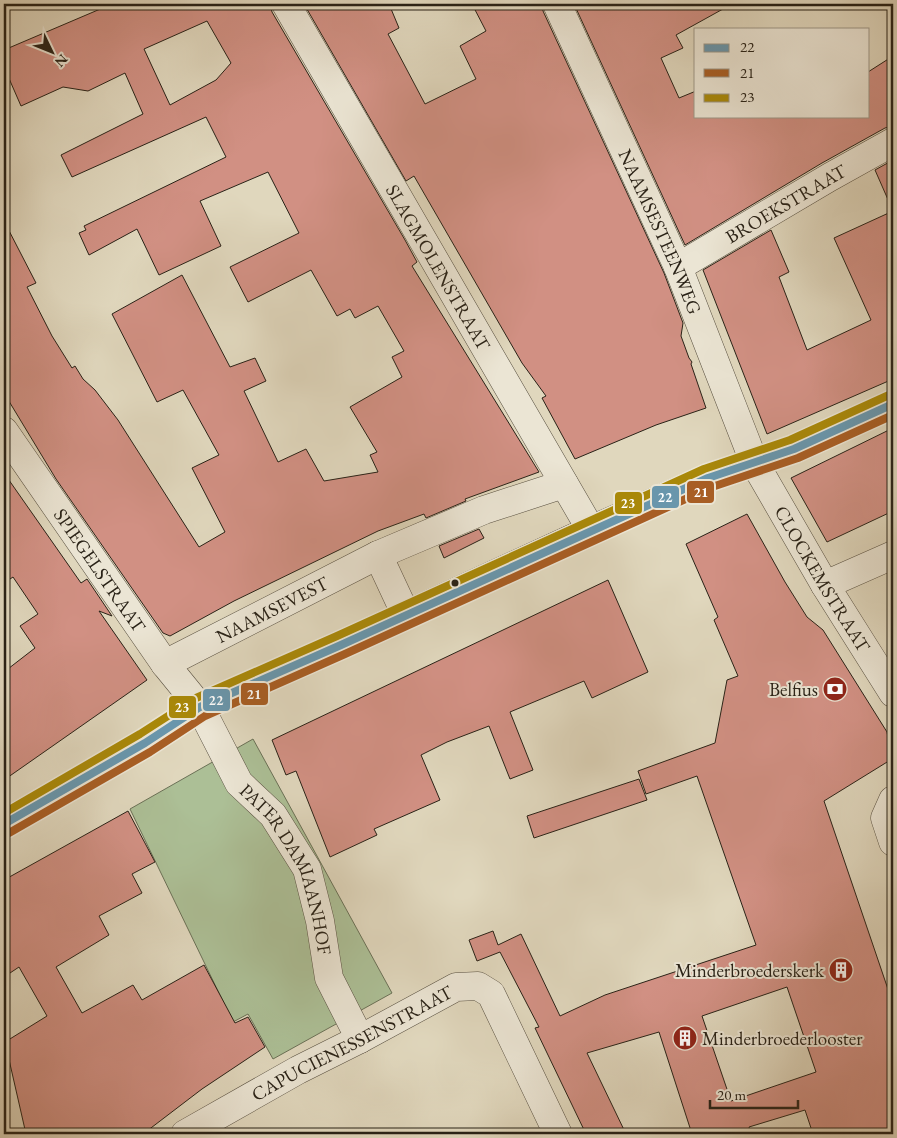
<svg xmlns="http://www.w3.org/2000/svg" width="897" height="1138" font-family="'EB Garamond',serif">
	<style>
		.green { fill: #acbf96; stroke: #6a7056 }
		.building { fill: #d19083; stroke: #292217; fill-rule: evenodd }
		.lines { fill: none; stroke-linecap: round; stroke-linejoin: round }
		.street-casing { stroke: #574f40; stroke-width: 29 }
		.secondary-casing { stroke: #292217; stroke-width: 29 }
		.street { stroke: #ebe5d4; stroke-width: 28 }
		.secondary { stroke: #ebe5d4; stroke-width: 28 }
		.bus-1-casing { stroke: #ebe5d4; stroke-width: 11 }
		.bus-2-casing { stroke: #ebe5d4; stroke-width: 11 }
		.bus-3-casing { stroke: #ebe5d4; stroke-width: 11 }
		.bus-1 { stroke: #6996ac; stroke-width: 8 }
		.bus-2 { stroke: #a85e24; stroke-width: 8 }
		.bus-3 { stroke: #a98809; stroke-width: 8 }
		.bus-dot { fill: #292217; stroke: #ebe5d4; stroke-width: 2 }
		.labels { text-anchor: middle; stroke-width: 4; stroke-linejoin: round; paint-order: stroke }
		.street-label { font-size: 19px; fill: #292217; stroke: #ebe5d4 }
		.poi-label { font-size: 19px; fill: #292217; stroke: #ebe5d4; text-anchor: end }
		.line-badge { stroke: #ebe5d4; stroke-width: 2 }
		.badge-label { font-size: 14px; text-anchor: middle; font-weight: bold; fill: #fff }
	</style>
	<rect width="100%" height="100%" fill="#e0d7bd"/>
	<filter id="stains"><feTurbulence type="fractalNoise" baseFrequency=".004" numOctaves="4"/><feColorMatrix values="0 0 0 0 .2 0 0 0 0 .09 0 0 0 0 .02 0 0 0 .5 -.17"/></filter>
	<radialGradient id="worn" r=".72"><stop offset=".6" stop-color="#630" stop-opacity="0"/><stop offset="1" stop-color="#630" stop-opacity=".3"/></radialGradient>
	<path class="green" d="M 253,739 L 392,993 L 273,1059 L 248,1014 L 233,1022 L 130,809 Z"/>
	<g class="building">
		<path d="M 112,4 L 270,4 L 272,12 L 405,240 L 417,262 L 412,266 L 539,472 L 465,499 L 466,501 L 426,518 L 424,514 L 378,531 L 234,601 L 170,636 L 163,633 L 56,479 L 4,393 L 4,221 L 36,283 L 27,287 L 52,336 L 72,368 L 75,366 L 83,379 L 95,390 L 118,420 L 199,547 L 225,532 L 192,468 L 219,455 L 183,390 L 157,402 L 112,314 L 182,275 L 230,367 L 255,358 L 266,381 L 244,391 L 278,462 L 306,449 L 324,481 L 378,472 L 370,455 L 377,452 L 350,407 L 402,377 L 392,357 L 404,351 L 378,306 L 355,318 L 350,309 L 337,316 L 311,270 L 248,302 L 230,267 L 299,233 L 268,172 L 200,201 L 221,246 L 159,275 L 137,229 L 89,255 L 79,233 L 86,230 L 84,226 L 226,157 L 206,117 L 72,177 L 61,155 L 143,114 L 125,73 L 88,91 L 63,87 L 21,106 L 4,67 L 4,50 ZM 207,21 L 231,63 L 216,80 L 170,105 L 144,49 Z"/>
		<path d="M 304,4 L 389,4 L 399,28 L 388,34 L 425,104 L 476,79 L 460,46 L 486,31 L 472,4 L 542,4 L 543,11 L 664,273 L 683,323 L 681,336 L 689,358 L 692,362 L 691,364 L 706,408 L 656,425 L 575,459 L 542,398 L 546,396 L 522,363 L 414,176 L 406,181 Z"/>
		<path d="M 574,4 L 732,4 L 676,35 L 683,48 L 661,58 L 679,98 L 696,91 L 696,116 L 868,116 L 868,72 L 893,56 L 893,126 L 885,128 L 822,163 L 685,245 Z"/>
		<path d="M 893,160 L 893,379 L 767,434 L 703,270 L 771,230 L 789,272 L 779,277 L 807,350 L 871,320 L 834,238 L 893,211 L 875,170 Z"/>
		<path d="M 893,428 L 893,511 L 827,542 L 791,478 Z"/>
		<path d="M 4,473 L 81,583 L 87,579 L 112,616 L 99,611 L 147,680 L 4,780 L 4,672 L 35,648 L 20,626 L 38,614 L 13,577 L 4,583 Z"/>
		<path d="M 747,514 L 785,582 L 807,617 L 823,630 L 887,732 L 892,759 L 824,801 L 893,1004 L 893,1134 L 813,1134 L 805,1110 L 749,1127 L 751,1134 L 692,1134 L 659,1032 L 587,1053 L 626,1134 L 586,1134 L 535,1028 L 539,1027 L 500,952 L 477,961 L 469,940 L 493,931 L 498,945 L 521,934 L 560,1016 L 605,995 L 756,945 L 697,776 L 646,794 L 638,771 L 715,743 L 727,680 L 738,676 L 714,620 L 718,617 L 686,544 ZM 787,987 L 816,1072 L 731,1101 L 702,1016 Z"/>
		<path d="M 479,529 L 484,538 L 444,558 L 439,546 Z"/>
		<path d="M 608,580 L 648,672 L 592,698 L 584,681 L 510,712 L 533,770 L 510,779 L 489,726 L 447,742 L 421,755 L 440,800 L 374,829 L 377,835 L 330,857 L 296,771 L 286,775 L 272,740 Z"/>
		<path d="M 639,779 L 647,800 L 534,838 L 527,816 Z"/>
		<path d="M 128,811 L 155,862 L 132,874 L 142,893 L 99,916 L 109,935 L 56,967 L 82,1013 L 133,985 L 142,1000 L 204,965 L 235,1023 L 248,1017 L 265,1047 L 202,1089 L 143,1134 L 26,1134 L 5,1042 L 47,1016 L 19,967 L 4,977 L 4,880 Z"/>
	</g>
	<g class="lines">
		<defs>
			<g id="street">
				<path id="s1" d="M 286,4 L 591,530"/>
				<path id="s2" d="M 557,4 L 678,267 L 754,462 L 825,585 L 893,693"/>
				<path id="s3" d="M 678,267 L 830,177 L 893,142"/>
				<path id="s4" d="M 4,431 L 165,664 L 200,707 L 239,783 L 273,815 L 307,869 L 320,921 L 329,978 L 360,1039"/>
				<path d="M 378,555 L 406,615"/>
				<path d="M 825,585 L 893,555"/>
				<path id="s5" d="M 165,664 L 378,555 L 484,510 L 564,484"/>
				<path d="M 893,800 L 885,818 L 893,842"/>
				<path id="s6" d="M 185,1134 L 298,1070 L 360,1039 L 456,987 L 478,986 L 491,994 L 558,1134"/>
			</g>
			<path id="secondary" d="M 4,824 L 145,743 L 200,707 L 341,645 L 591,530 L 708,478 L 794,449 L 893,404"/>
		</defs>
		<use href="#street" class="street-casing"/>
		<use href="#secondary" class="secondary-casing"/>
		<use href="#street" class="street"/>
		<use href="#secondary" class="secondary"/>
		<defs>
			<path id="bus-1" d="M 4,824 L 145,743 L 200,707 L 341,645 L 708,478 L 794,449 L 893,404"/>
			<path id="bus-2" d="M 9,833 L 150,752 L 205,716 L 345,654 L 712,487 L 798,458 L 893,415"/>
			<path id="bus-3" d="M 4,813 L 140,734 L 196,698 L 337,636 L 704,469 L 790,440 L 889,395"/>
		</defs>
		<use href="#bus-1" class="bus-1-casing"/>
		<use href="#bus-2" class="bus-2-casing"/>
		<use href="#bus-3" class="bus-3-casing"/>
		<use href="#bus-1" class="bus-1"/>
		<use href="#bus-2" class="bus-2"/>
		<use href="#bus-3" class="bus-3"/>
	</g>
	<defs>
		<symbol id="bank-disc" viewBox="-11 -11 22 22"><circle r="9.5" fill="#8f2418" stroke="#ebe5d4"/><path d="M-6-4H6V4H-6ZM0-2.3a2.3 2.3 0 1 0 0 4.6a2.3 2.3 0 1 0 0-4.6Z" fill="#fff"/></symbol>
		<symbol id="building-disc" viewBox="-11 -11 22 22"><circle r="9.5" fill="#8f2418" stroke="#ebe5d4"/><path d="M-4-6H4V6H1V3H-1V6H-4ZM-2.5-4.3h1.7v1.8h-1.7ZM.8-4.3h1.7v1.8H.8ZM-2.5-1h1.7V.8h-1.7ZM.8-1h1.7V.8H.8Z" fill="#fff"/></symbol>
	</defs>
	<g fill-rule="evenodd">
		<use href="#bank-disc" x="821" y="675" width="28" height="28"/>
		<use href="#building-disc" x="827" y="956" width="28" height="28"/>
		<use href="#building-disc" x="671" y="1024" width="28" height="28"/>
	</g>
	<circle class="bus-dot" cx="455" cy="583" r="4.5"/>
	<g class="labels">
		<g class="street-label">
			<text dy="7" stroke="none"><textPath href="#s3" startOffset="125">BROEKSTRAAT</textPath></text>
			<text dy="7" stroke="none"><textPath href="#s2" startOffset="250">NAAMSESTEENWEG</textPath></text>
			<text dy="7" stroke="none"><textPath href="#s1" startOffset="304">SLAGMOLENSTRAAT</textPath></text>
			<text dy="7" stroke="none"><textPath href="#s4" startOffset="169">SPIEGELSTRAAT</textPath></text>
			<text dy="7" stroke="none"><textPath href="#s2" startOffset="634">CLOCKEMSTRAAT</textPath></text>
			<text dy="7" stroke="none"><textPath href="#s5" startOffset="120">NAAMSEVEST</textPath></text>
			<text dy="7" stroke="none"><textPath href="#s4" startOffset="526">PATER DAMIAANHOF</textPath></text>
			<text dy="7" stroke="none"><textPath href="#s6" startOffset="190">CAPUCIENESSENSTRAAT</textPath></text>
		</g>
		<g class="poi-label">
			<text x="818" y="696">Belfius</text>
			<text x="824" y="977">Minderbroederskerk</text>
			<text x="702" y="1045" text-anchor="start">Minderbroederlooster</text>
		</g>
	</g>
	<g class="line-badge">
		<rect x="686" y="480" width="29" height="24" rx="5" fill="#a85e24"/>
		<rect x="651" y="485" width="29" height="24" rx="5" fill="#6996ac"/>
		<rect x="614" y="491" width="29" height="24" rx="5" fill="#a98809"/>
		<rect x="240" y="682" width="29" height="24" rx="5" fill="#a85e24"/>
		<rect x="202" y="688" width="29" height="24" rx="5" fill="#6996ac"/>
		<rect x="168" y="695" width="29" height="24" rx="5" fill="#a98809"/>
	</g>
	<g class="badge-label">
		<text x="701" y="497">21</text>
		<text x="665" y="502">22</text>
		<text x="628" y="508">23</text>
		<text x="254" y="699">21</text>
		<text x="216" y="705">22</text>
		<text x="182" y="712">23</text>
	</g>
	<rect width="897" height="1138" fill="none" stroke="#e0d7bd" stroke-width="20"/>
	<rect x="5" y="5" width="887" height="1128" fill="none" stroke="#292217" stroke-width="2.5"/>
	<rect x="10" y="10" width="877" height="1118" fill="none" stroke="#292217"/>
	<rect x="694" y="28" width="175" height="90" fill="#ebe5d4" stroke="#9d9788"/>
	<rect x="704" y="44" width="25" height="8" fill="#6996ac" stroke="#9d9788"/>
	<text x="740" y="52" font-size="15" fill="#292217">22</text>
	<rect x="704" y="69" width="25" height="8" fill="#a85e24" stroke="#9d9788"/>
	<text x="740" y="78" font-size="15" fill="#292217">21</text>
	<rect x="704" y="94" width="25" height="8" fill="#a98809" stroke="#9d9788"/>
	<text x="740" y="102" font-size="15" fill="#292217">23</text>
	<g transform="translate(52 52) rotate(133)" stroke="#ebe5d4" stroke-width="4" paint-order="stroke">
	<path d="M0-4L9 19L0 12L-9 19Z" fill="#292217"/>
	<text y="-8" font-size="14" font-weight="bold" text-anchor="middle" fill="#292217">N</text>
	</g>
	<path d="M710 1100v8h88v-8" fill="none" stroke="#292217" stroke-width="2.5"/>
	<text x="717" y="1100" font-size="15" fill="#292217" stroke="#ebe5d4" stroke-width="4" paint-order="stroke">20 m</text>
	<rect width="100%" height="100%" filter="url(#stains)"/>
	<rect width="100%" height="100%" fill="url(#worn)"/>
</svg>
